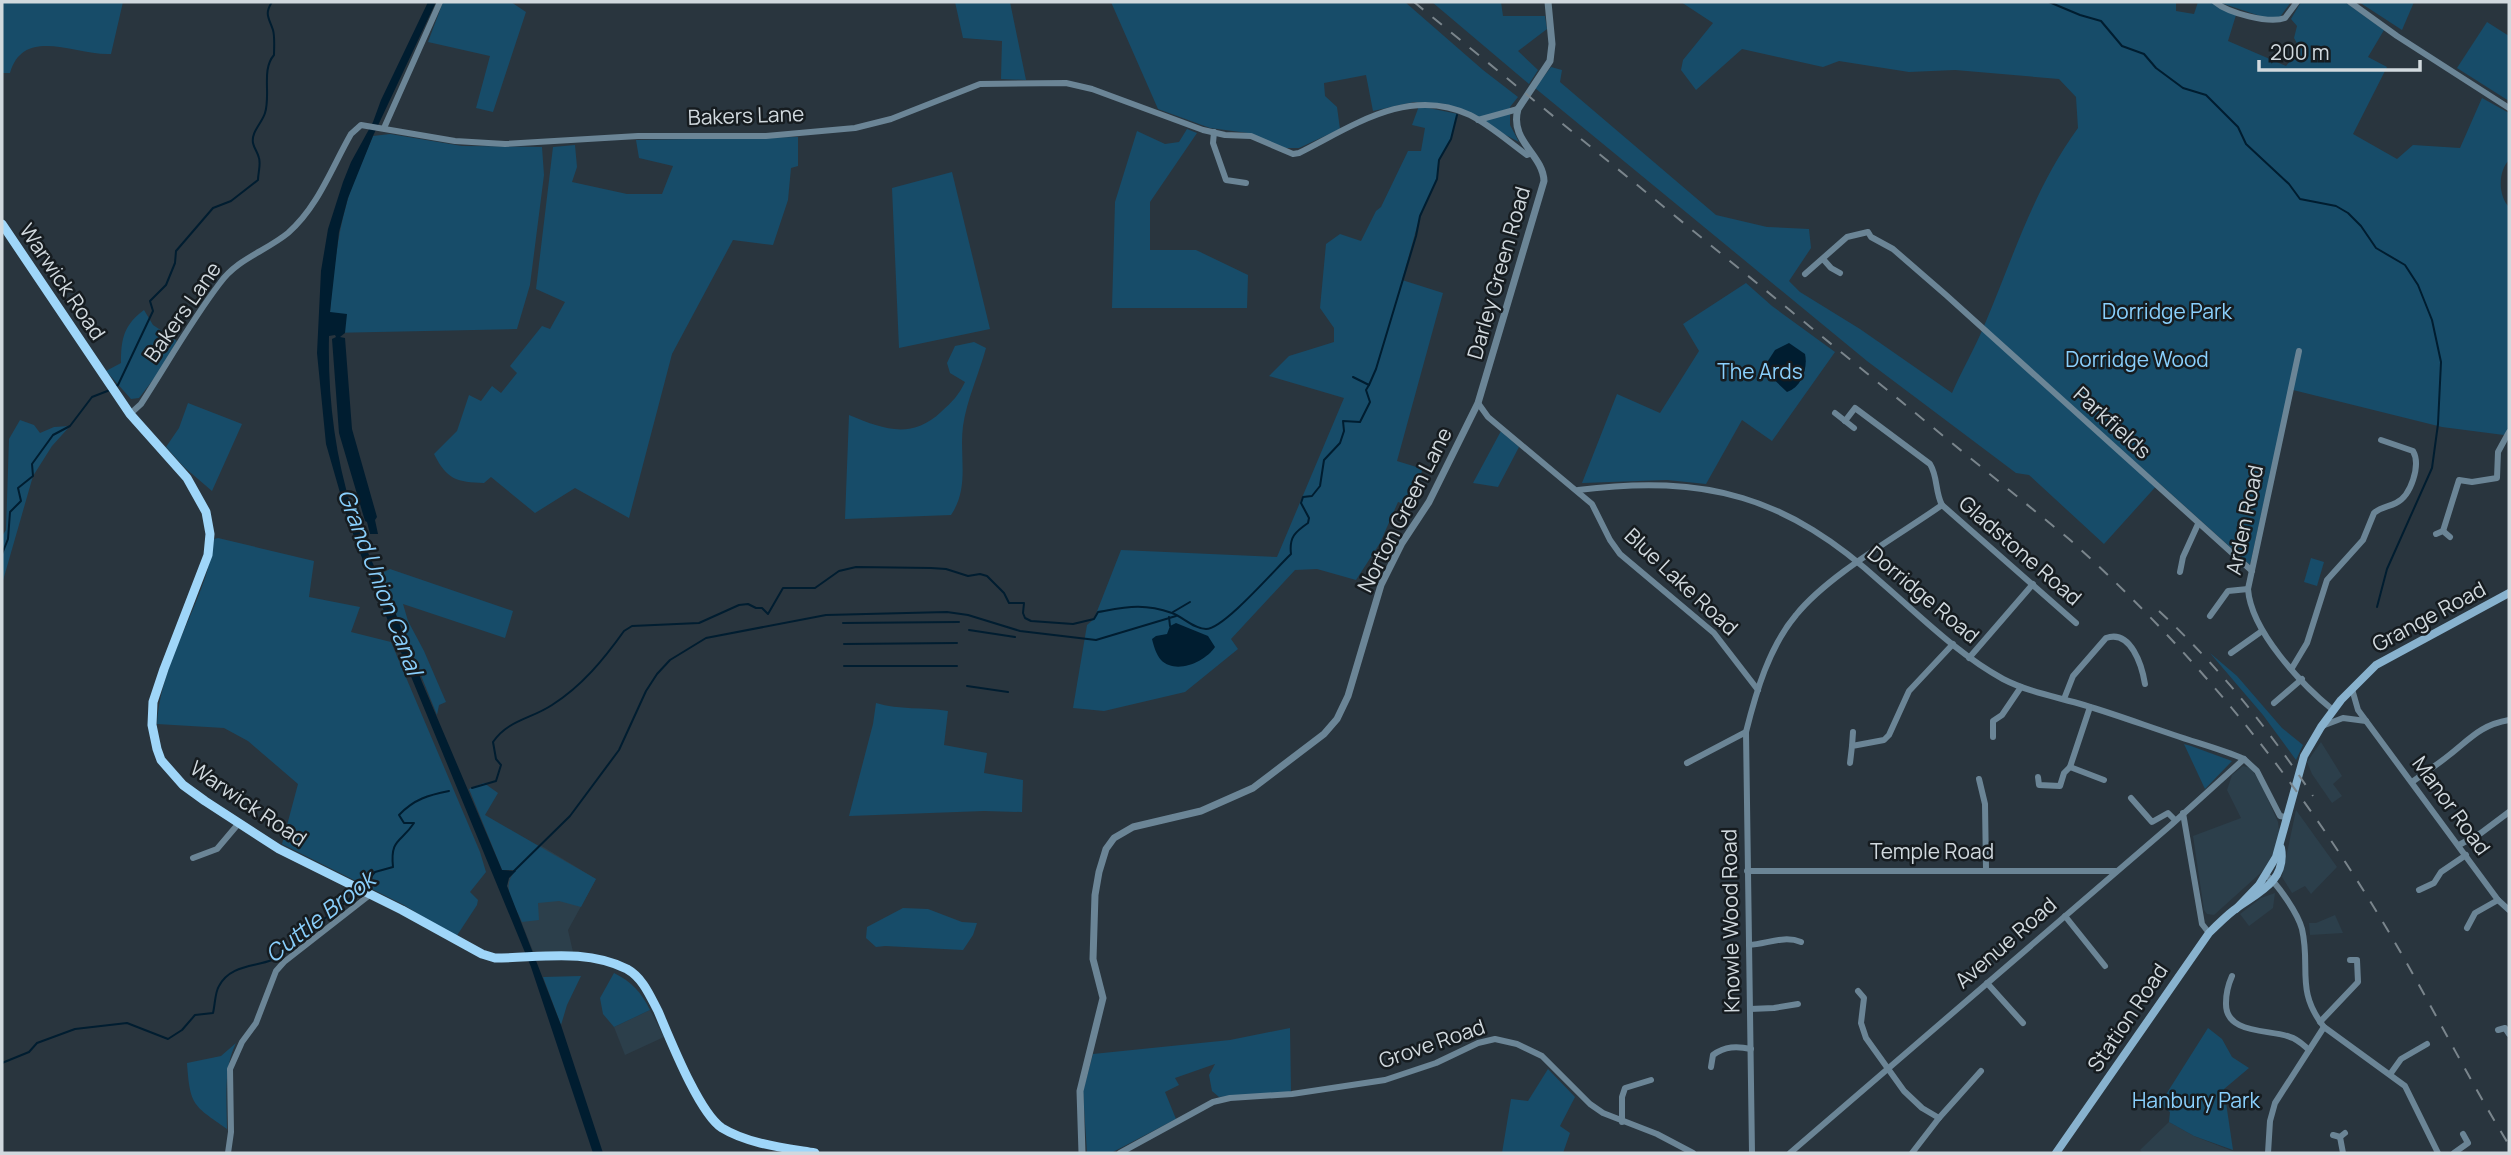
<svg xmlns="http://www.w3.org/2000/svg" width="2511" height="1155" font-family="Manrope,sans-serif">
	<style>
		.built { fill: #2c3f4b }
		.green { fill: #174c69 }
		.water { fill: #001d30 }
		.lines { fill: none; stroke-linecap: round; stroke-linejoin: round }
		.stream { stroke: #001d30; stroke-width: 2 }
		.minor { stroke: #6b8596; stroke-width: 6 }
		.tertiary { stroke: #6b8596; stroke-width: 7 }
		.secondary { stroke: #88b2ce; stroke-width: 8 }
		.primary { stroke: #9fd6f9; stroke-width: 9 }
		.rail { stroke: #7a858c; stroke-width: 2; stroke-dasharray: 12 12; stroke-linecap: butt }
		.labels { text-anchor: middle; stroke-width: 5; stroke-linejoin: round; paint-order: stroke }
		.street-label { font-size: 21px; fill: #d1d9de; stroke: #161c20 }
		.park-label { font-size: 21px; fill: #8ad0fd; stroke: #161c20 }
		.water-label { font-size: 23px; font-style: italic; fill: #89cffc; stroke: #161c20 }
	</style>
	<rect width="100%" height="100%" fill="#29353e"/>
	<g class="built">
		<path d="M 2321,742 L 2342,776 L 2333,784 L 2342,796 L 2332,803 L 2312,774 L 2307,762 Z"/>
		<path d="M 2243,766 L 2251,768 L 2260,782 L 2278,822 L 2280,840 L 2265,869 L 2214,915 L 2207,914 L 2204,910 L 2193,836 L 2241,818 L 2227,790 L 2232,775 Z"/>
		<path d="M 2296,810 L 2337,867 L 2311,894 L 2305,886 L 2292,893 L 2282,877 Z"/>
		<path d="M 540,845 L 596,879 L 568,930 L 573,952 L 533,951 L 507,886 L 509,878 Z"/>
		<path d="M 2275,893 L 2273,908 L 2249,926 L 2240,914 L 2261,898 Z"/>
		<path d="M 2335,915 L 2343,933 L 2310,935 L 2309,923 L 2316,923 Z"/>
		<path d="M 650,1010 L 664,1037 L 625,1055 L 614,1027 Z"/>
		<path d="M 2169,1122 L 2194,1136 L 2237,1153 L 2143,1153 L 2140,1150 Z"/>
	</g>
	<g class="green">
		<path d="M 2,2 L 123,2 L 111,54 C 76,56 24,25 10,73 L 2,73 Z"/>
		<path d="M 443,2 L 511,2 L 526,12 L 493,112 L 476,108 L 490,56 L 428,42 Z"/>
		<path d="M 955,2 L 1010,2 L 1026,80 L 1001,79 L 1002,41 L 963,38 Z"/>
		<path d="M 1111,2 L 1405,2 L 1483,70 L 1518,97 L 1510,107 L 1510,125 L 1519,142 L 1490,127 L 1476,115 L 1445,104 L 1414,102 L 1373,111 L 1366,75 L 1324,83 L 1325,96 L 1337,107 L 1340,129 L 1299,148 L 1285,148 L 1248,133 L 1210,128 L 1158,109 Z"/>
		<path d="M 1432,2 L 1501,2 L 1503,16 L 1545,16 L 1547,29 L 1518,51 L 1538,70 L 1529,84 Z"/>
		<path d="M 1681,2 L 2176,2 L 2176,11 L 2194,14 L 2198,2 L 2212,2 L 2236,15 L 2228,41 L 2286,66 L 2300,49 L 2294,38 L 2297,26 L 2291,19 L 2301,2 L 2345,2 L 2384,30 L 2368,57 L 2387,67 L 2353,134 L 2397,159 L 2413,145 L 2460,148 L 2482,98 L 2509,113 L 2509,160 C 2498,171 2498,196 2509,207 L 2509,430 L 2504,435 L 2442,427 L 2289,389 L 2250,565 L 2159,483 L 2104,544 L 2029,475 L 2016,473 L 1867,361 L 1535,88 L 1551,67 L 1562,70 L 1560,82 L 1716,215 L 1767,227 L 1809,229 L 1811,248 L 1789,281 L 1800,292 L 1860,329 L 1952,393 C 1962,370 1975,348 1984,326 C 2013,258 2034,188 2078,128 L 2076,97 L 2059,79 L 1955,70 L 1909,72 L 1839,61 L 1823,67 L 1742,49 L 1696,90 L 1681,70 L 1683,60 L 1713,23 Z"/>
		<path d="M 2218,2 L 2291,2 L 2280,17 L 2266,18 Z"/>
		<path d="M 2359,2 L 2414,2 L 2402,30 Z"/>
		<path d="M 2487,22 L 2509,36 L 2509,101 L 2457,68 Z"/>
		<path d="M 1419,106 L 1458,114 L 1451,139 L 1439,160 L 1437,179 L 1420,216 L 1402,280 L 1443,293 L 1397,461 L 1423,469 L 1407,505 L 1398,502 L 1380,543 L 1356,580 L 1317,569 L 1295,570 L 1231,639 L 1238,649 L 1185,692 L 1104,711 L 1073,708 L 1087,625 L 1094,619 L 1121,550 L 1277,557 L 1344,398 L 1269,376 L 1289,356 L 1334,342 L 1334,328 L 1320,308 L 1326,244 L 1340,234 L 1361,241 L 1376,211 L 1381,207 L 1408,151 L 1421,151 L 1425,128 L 1412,125 Z"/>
		<path d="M 1187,129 L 1197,133 L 1150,202 L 1150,250 L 1196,250 L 1248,275 L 1247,308 L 1112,308 L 1115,202 L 1137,131 L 1165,144 L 1179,142 Z"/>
		<path d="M 390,134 L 462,146 L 542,147 L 544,175 L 530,285 L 517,329 L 329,333 C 331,290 335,245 347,202 C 353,180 364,158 373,136 Z"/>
		<path d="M 798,137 L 798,166 L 791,168 L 788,200 L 773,245 L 733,240 L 672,354 L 629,518 L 575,488 L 535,513 L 491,477 L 484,483 C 457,482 447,480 434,454 L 457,431 L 469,395 L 481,401 L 492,386 L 501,393 L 517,373 L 510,366 L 542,326 L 550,329 L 565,302 L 536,289 L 553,147 L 575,145 L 577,167 L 572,182 L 627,194 L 662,194 L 673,166 L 639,158 L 636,140 Z"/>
		<path d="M 952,172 L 990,329 L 899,348 L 892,188 Z"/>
		<path d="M 1746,283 L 1772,306 L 1835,352 L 1772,441 L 1742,420 L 1706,484 L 1667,480 L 1582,483 L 1617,394 L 1660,413 L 1699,351 L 1683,324 Z"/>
		<path d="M 144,310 L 153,325 L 177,341 L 159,372 L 139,398 L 131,399 L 106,371 L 121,363 C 121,338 124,325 144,310 Z"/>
		<path d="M 974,342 L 986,348 C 979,374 967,399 963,426 C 959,457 970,487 951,515 L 845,519 L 849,415 C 883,429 911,440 941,412 C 952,402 959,395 965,382 L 950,373 L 947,363 L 955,346 Z"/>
		<path d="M 188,403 L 242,424 L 212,491 L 184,467 L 166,447 L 179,428 Z"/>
		<path d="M 20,420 L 34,425 L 40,433 L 54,427 L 70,426 L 52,446 L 33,476 L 2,584 L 2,536 L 6,530 L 9,439 Z"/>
		<path d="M 1501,431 L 1519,447 L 1498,487 L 1473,483 Z"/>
		<path d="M 218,538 L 314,561 L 309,597 L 360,607 L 351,632 L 391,642 L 480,852 L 486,872 L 470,892 L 478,900 L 477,905 L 456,937 L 404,905 L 282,844 L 298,784 L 248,741 L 224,728 L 157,724 C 160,673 187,629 204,581 C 209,568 211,553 214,539 Z"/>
		<path d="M 2311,558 L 2324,562 L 2317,586 L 2304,582 Z"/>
		<path d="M 390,569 L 513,611 L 505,638 L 403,604 L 408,621 L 424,651 L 446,702 L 439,705 L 437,715 L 386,589 L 378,575 Z"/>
		<path d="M 2210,653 L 2237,676 L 2282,728 L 2303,745 L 2296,760 L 2263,715 Z"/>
		<path d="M 876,703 C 899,710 924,707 948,711 L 944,745 L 987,753 L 984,773 L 1023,780 L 1022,812 L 984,811 L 849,816 L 873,724 Z"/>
		<path d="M 2184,744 L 2191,746 L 2232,761 L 2205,789 Z"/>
		<path d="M 484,783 L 498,793 L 485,815 L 596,879 L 581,907 L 559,901 L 538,903 L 539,920 L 522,922 C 514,903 500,888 516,870 L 502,870 L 469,789 Z"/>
		<path d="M 903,908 L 928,909 L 962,922 L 977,923 L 973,935 L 963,950 L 885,946 L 876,947 L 866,938 L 867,927 Z"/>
		<path d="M 614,973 C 632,982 641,992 650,1010 L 614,1027 L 603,1014 L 600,998 Z"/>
		<path d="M 581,976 L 567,1005 L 561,1025 L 543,977 Z"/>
		<path d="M 1290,1028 L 1291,1092 L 1219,1097 L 1212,1091 L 1209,1075 L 1215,1064 L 1175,1078 L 1179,1085 L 1165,1092 L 1176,1119 L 1111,1153 L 1087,1153 L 1083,1091 L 1093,1054 L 1230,1040 Z"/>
		<path d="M 2208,1028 L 2222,1039 L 2232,1057 L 2249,1068 L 2224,1089 L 2233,1150 L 2194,1136 L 2169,1122 L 2170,1112 L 2160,1104 Z"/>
		<path d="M 236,1043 C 223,1069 227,1100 227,1129 C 193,1105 190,1106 187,1063 L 221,1056 Z"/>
		<path d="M 1548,1069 L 1575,1097 L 1560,1126 L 1570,1133 L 1563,1153 L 1502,1153 L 1511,1099 L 1528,1101 Z"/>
	</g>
	<g class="water">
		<path d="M 428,2 L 436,2 L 373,136 L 348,198 L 339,232 L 330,312 L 347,314 L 345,333 L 340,337 L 345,338 L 352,429 L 377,517 L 375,520 L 378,534 L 370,534 L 367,522 L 365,521 L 339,433 L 332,339 L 336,337 L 335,335 L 329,336 C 327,423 343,512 386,589 L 422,682 L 502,870 L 516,871 L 509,878 L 507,886 L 561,1025 L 603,1153 L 593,1153 L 531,967 L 360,553 L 347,517 L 326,444 L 317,353 L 321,271 L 328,229 L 343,182 L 351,162 L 373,122 L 381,100 Z"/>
		<path d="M 1789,343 L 1805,354 C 1808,368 1802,387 1787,392 L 1767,373 L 1764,367 L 1775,350 Z"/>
		<path d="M 1176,623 L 1208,636 L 1215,647 C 1205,662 1176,675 1161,660 C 1156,654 1154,647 1152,639 L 1156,636 L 1167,634 L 1170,626 Z"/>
	</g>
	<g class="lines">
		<g class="stream">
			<path d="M 2049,2 L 2080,15 L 2101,21 L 2122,46 L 2144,54 L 2156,68 L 2183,88 L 2206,95 L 2238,127 L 2246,144 L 2289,184 L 2300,199 L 2336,206 L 2348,213 L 2361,226 L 2376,248 L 2405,265 L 2418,285 L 2432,320 L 2441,362 L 2438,424 L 2432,468 L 2387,569 L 2377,607"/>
			<path d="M 1353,377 L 1369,385 L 1376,369 L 1416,236 L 1420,216 L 1437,179 L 1439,160 L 1451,139 L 1457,115"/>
			<path d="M 114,387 L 118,385 L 153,311 L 150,301 L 166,285 L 175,263 L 176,251 L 213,208 L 231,201 L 258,180 C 258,173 261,165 259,158 C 258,153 254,148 253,143 C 251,132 262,123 265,113 C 271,94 261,70 274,55 C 274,48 275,37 273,30 C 269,18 264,14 272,2"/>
			<path d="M 2,554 L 8,539 L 10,512 L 21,501 L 18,488 L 33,476 L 32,464 L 53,435 L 70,426 L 92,397 L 110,390"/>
			<path d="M 1173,612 L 1190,602"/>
			<path d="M 1169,617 L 1170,626"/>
			<path d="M 843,623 L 959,622"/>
			<path d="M 969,630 L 1015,637"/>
			<path d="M 844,644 L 957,643"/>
			<path d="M 844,666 L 957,666"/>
			<path d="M 967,686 L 1008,692"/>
			<path d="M 472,788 L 496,781 L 501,765 L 496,759 L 493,742 C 508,720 531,719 552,705 C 582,686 604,659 624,631 L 632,626 L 699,623 L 739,605 L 748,604 L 756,608 L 762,608 L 768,614 L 783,588 L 815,588 L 839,571 L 856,567 L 931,568 L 946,569 L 968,576 L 980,574 L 987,576 L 1004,593 L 1009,603 L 1024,603 L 1023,613 L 1025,618 L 1031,621 L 1073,624 L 1094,619 L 1098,612 C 1127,607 1143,603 1172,613 C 1183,617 1194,629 1206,629 C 1224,629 1276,568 1291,554 C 1289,537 1295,532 1308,523 L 1309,518 L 1301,503 L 1303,497 L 1312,496 L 1320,486 L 1324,460 L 1340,443 L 1344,431 L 1343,421 L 1360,422 L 1370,402 L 1366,390 L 1369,385"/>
			<path d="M 514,871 L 570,816 L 619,750 L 646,691 L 657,674 L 670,660 L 706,638 L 826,615 L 947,612 L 968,615 L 1020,631 L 1096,640 L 1176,616"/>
			<path d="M 363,886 L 375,872 L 393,867 C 390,838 401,843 414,823 L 404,823 L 399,815 C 414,799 429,795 449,791"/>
			<path d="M 2,1063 L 29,1052 L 37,1043 L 75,1029 L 127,1023 L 168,1039 L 182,1030 L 195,1015 L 213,1013 C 215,1005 215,992 219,986 C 230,965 254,967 272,960 L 357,893"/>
		</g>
		<g class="minor">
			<path d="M 2215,2 C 2228,13 2269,24 2285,18 L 2297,2"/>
			<path d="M 2350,2 L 2397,36 L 2509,108"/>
			<path d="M 1478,120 L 1518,109"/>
			<path d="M 384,128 L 440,2"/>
			<path d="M 1214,132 L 1213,143 L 1226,180 L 1246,183"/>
			<path d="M 1823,259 L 1831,268 L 1840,273"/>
			<path d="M 1805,274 L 1847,237 L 1868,232 L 1871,237 L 1893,249 L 1946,295 L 2252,571"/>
			<path d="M 2299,351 L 2248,589 C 2251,631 2301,684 2333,710"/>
			<path d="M 1478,403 L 1488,417 L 1592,504 L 1610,540 L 1620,554 L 1714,633 L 1758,690"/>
			<path d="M 1835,413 L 1854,428"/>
			<path d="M 130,414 L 141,404 C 167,364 191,321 220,283 C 237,259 266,251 288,233 C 318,207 332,167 351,134 L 361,125 L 455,141 L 505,144 L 638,136 L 766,136 L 855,128 L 891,119 L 980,84 L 1066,83 L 1092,89 L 1203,130 L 1225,135 L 1251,136 L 1293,154 L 1299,153 C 1353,126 1408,86 1470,115 C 1490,125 1509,142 1527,155 L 1530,154"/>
			<path d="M 1845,421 L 1855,408 L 1930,464 C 1938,477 1935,492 1942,505 L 2076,623"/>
			<path d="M 1578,490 C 1706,474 1787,496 1883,584 C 1921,617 1959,655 2003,679 C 2028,692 2057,697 2084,705 C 2114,714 2144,725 2174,735 C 2197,743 2221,749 2244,759 L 2257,771 L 2280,816 L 2286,817"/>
			<path d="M 2443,531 L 2459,480 L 2472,482 L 2497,478 L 2498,452 L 2509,432"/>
			<path d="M 2436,534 L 2443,531 L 2450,537"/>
			<path d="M 2180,572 L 2183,557 L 2198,524"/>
			<path d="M 2210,616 L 2228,591 L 2248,589"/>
			<path d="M 2231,653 L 2262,631"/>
			<path d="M 1969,658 L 2033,584"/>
			<path d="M 2292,668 L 2307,643 L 2327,580 L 2363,540 L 2374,513 C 2381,507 2388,507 2396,503 C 2411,496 2421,465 2413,451 L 2381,440"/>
			<path d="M 2352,689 L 2358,710 L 2498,900 L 2509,910"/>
			<path d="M 2064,699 L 2073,676 L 2106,638 C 2131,629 2142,666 2145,684"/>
			<path d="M 2274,703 L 2302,679"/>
			<path d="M 2322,726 L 2343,718 L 2366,721"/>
			<path d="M 1993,737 L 1993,721 L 2002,715 L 2021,687"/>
			<path d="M 1852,746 L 1853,732"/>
			<path d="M 1687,763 L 1746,732"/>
			<path d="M 1850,763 L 1852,746 L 1884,740 L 1889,735 L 1909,691 L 1953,644"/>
			<path d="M 2070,767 L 2104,780"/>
			<path d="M 2038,777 L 2039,785 L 2060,786 L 2064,773 L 2070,767 L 2090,707"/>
			<path d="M 1979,779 L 1985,804 L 1986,869"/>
			<path d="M 2412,782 C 2424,773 2437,765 2448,756 C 2470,739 2480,725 2509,720"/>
			<path d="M 2131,798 L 2152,822 L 2168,813 L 2175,820"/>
			<path d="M 2183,813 L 2202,924 L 2209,933"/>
			<path d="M 2459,845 L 2481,833 L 2509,812"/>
			<path d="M 193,858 L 217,849 L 239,823"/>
			<path d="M 1747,871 L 2116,871"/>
			<path d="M 2266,875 C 2278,884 2298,914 2302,929 C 2311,968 2295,990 2324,1027 L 2405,1086 L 2438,1153"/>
			<path d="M 2419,890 L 2434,883 L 2441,872 L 2466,855"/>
			<path d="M 2065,916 L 2105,966"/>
			<path d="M 2467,928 L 2475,913 L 2498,900"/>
			<path d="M 1749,945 C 1767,944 1784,935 1801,942"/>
			<path d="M 2232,976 C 2228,985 2226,994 2226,1003 C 2225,1035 2271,1029 2290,1037 C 2298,1039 2303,1045 2309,1050"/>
			<path d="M 1987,983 L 2023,1023"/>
			<path d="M 1858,991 L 1864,998 L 1861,1023 L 1866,1038 L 1904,1091 L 1922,1108 L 1939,1118 L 1981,1071"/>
			<path d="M 1750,1009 L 1774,1008 L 1798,1004"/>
			<path d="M 2320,1022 L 2358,982 L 2357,960 L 2350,960"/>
			<path d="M 2498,1030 L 2505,1028 L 2509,1034"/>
			<path d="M 1711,1067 L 1713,1055 C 1725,1046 1737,1046 1751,1049"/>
			<path d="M 2391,1073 L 2401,1059 L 2427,1044"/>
			<path d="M 1622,1122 L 1622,1097 L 1625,1088 L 1651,1080"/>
			<path d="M 2333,1135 L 2340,1137 L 2345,1133"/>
			<path d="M 2340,1137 L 2343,1153"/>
			<path d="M 228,1153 L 231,1132 L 230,1069 L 242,1042 L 256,1023 L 276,971 L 284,962 L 371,894"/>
			<path d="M 1120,1153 L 1213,1102 L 1230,1098 L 1292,1094 L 1385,1080 L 1436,1063 L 1478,1043 L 1495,1039 L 1517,1044 L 1542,1056 L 1590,1104 L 1603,1113 L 1657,1134 L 1693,1153"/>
			<path d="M 1752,1153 L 1746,732 C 1756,692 1769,647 1796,615 C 1828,575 1898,536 1942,505"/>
			<path d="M 1790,1153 L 2171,825 L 2244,759"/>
			<path d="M 1912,1153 L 1939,1118"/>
			<path d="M 2268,1153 L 2270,1121 L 2275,1103 L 2324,1027"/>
			<path d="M 2454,1153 L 2468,1143 L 2463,1134"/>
		</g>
		<path class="tertiary" d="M 1082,1153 L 1080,1091 L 1103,998 L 1093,959 L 1095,895 L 1099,872 L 1106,849 L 1114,838 L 1133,827 L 1201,811 L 1253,788 L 1324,734 L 1337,719 L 1348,696 L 1381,585 L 1402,543 L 1429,502 L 1478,403 L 1544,181 C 1543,154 1509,141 1518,109 L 1550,61 L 1552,44 L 1548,2"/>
		<g class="secondary">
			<path d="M 2236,909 L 2259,885 L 2276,857 L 2304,756 L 2321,727 L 2341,700 L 2376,665 L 2509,593"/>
			<path d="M 2056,1153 L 2209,933 C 2217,925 2225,917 2234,910 C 2257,893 2287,882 2281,848"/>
		</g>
		<path class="primary" d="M 2,224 L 130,414 L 187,478 L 206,512 L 210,534 L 208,555 L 164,669 L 153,702 L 152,725 L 157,749 L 161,760 L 183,785 L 205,801 L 279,849 L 402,910 L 482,954 L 495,958 C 539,958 585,948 627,969 C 643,978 650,996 658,1011 C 670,1039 699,1113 722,1128 C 748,1144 785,1148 815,1153"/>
		<g class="rail">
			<path d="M 1414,2 L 2069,539 C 2187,645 2287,766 2370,901 C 2420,981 2460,1065 2509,1145"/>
			<path d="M 2159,611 C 2220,668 2267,727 2313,796"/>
		</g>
	</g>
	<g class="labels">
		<g class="street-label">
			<text transform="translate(746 116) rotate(-2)" y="7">Bakers Lane</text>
			<text transform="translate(1499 273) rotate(-74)" y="7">Darley Green Road</text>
			<text transform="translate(62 282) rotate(56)" y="7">Warwick Road</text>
			<text transform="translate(183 312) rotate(-55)" y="7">Bakers Lane</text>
			<text transform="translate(2112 423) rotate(42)" y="7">Parkfields</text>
			<text transform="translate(1405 510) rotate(-63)" y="7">Norton Green Lane</text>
			<text transform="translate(2245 520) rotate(-78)" y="7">Arden Road</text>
			<text transform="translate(2020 551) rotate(41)" y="7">Gladstone Road</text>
			<text transform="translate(1681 582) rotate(43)" y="7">Blue Lake Road</text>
			<text transform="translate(1923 595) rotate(40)" y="7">Dorridge Road</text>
			<text transform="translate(2429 617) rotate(-28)" y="7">Grange Road</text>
			<text transform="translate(248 804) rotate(34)" y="7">Warwick Road</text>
			<text transform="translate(2451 806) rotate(54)" y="7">Manor Road</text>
			<text x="1932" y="859">Temple Road</text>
			<text transform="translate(1731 921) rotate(-91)" y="7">Knowle Wood Road</text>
			<text transform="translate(2006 943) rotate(-41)" y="7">Avenue Road</text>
			<text transform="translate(2128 1018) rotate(-56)" y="7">Station Road</text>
			<text transform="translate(1432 1044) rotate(-19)" y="7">Grove Road</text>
		</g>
		<g class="park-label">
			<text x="2167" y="319">Dorridge Park</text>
			<text x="2137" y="367">Dorridge Wood</text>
			<text x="1760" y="379">The Ards</text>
			<text x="2196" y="1108">Hanbury Park</text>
		</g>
		<g class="water-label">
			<text transform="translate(380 582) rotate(69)" y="8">Grand Union Canal</text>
			<text transform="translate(320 917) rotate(-38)" y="8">Cuttle Brook</text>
		</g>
	</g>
	<rect width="2511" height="1155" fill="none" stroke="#d1d9de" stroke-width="7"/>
	<path d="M2259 60v10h161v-10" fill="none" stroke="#d1d9de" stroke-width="3.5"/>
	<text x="2270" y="60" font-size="21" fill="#d1d9de" stroke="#161c20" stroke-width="5" paint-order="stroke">200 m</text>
</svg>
